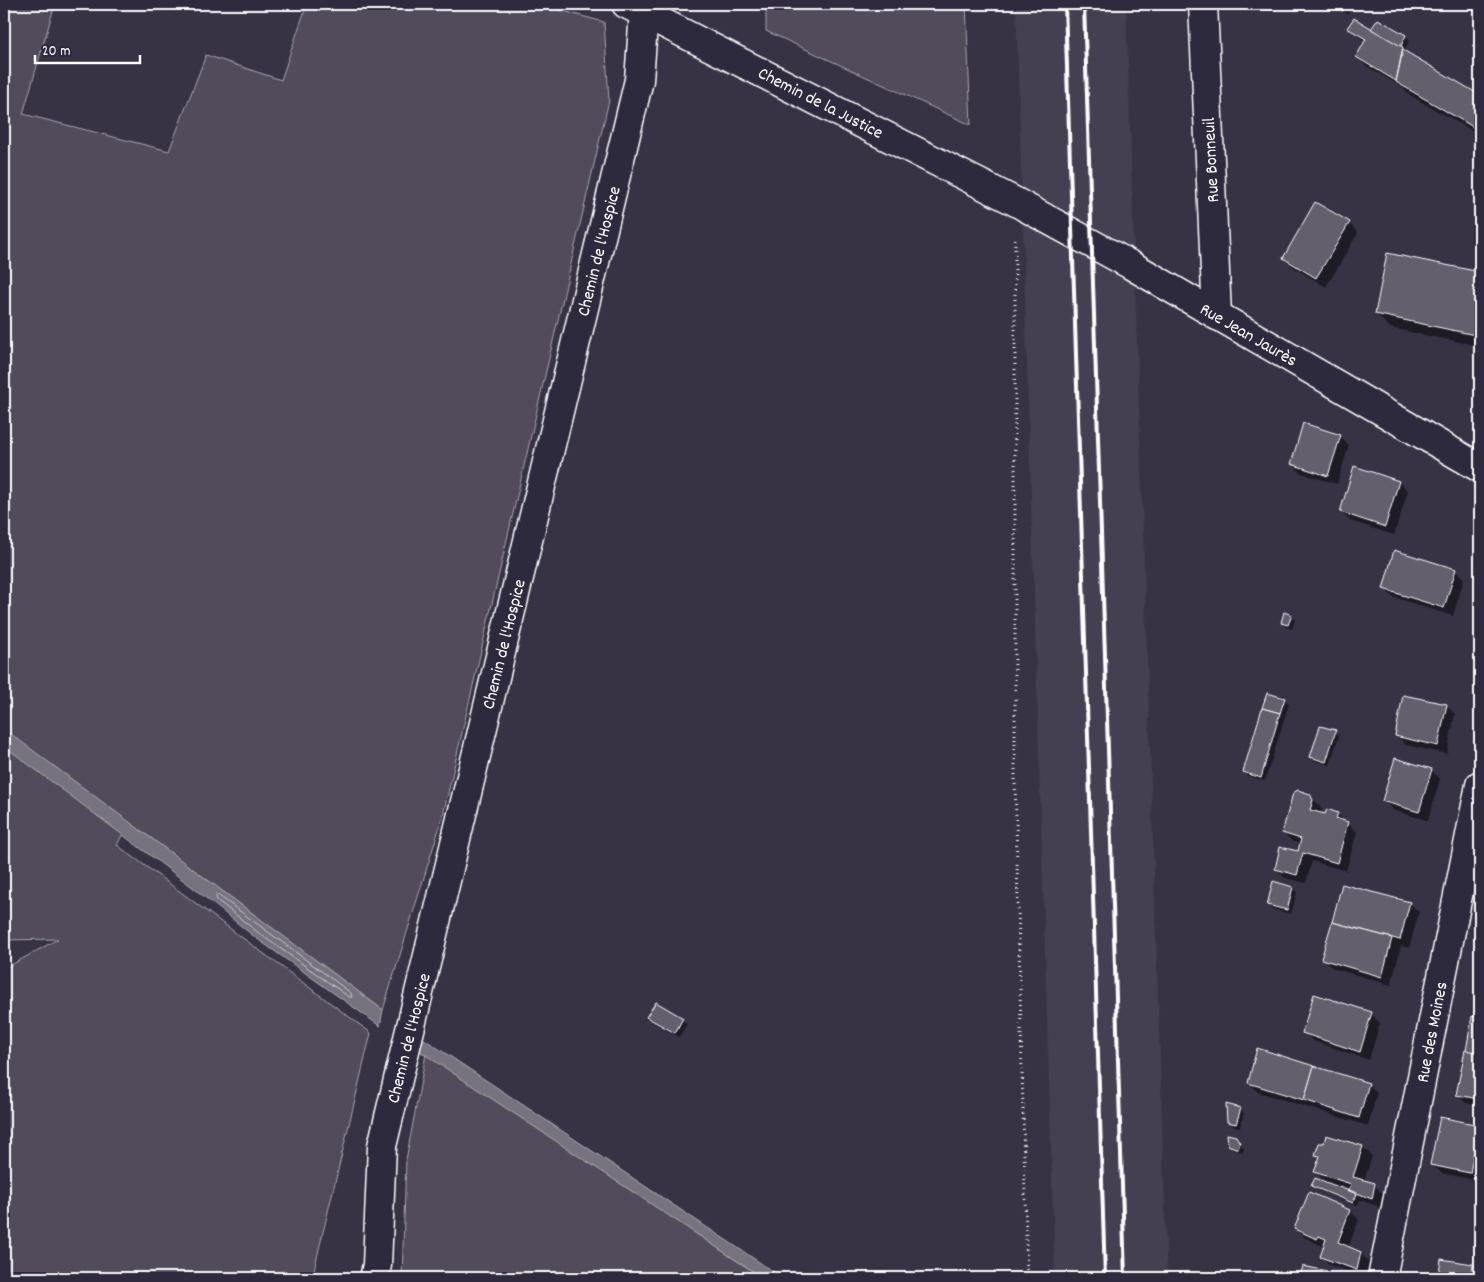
<svg xmlns="http://www.w3.org/2000/svg" width="1484" height="1282" font-family="Dekko,sans-serif">
	<style>
		.built { fill: #444051 }
		.green { fill: #514c5c; stroke: #a8a6ae }
		.water { fill: #76737f; stroke: #adabb2 }
		.shadow { fill: #0007; fill-rule: evenodd }
		.lines { fill: none; stroke-linecap: round; stroke-linejoin: round }
		.shore { stroke: #c8c7cc; stroke-width: 1 }
		.building { fill: #635f6d; stroke: #fff }
		.minor-casing { stroke: #fff; stroke-width: 31 }
		.path { stroke: #fff; stroke-width: 3; stroke-dasharray: 1 4; stroke-linecap: butt }
		.minor { stroke: #2f2a3d; stroke-width: 28 }
		.rail { stroke: #fff; stroke-width: 4 }
		.labels { text-anchor: middle; stroke-width: 4.5; stroke-linejoin: round; paint-order: stroke }
		.street-label { font-size: 18px; fill: #fff; stroke: #2f2a3d }
	</style>
	<rect width="100%" height="100%" fill="#373345"/>
	<filter id="ink" filterUnits="userSpaceOnUse"><feTurbulence type="fractalNoise" baseFrequency=".02" numOctaves="2"/><feDisplacementMap in="SourceGraphic" scale="10" xChannelSelector="R" yChannelSelector="G"/><feConvolveMatrix kernelMatrix="1 2 1 2 8 2 1 2 1" color-interpolation-filters="sRGB"/></filter>
	<g filter="url(#ink)">
		<path class="built" d="M 1016,4 L 1126,4 L 1167,1278 L 1055,1278 Z"/>
		<g class="green">
			<path d="M 4,4 L 55,4 L 23,114 L 169,151 L 206,55 L 281,80 L 307,4 L 536,4 L 604,22 L 609,100 L 442,819 L 383,1010 L 129,822 L 117,845 L 371,1033 L 312,1278 L 4,1278 L 4,969 L 58,939 L 4,940 Z"/>
			<path d="M 766,4 L 966,4 L 971,125 L 766,31 Z"/>
			<path d="M 426,1054 L 763,1278 L 402,1278 L 406,1160 Z"/>
		</g>
		<g class="water">
			<path d="M 4,729 L 383,1010 L 380,1026 L 256,938 L 191,886 L 4,746 Z"/>
			<path d="M 412,1031 L 783,1278 L 763,1278 L 409,1044 Z"/>
		</g>
		<g class="shadow">
			<path d="M 1329,4 L 1350,4 L 1348,14 Z"/>
			<path d="M 1349,27 L 1405,36 L 1409,40 L 1405,50 L 1409,55 L 1480,96 L 1480,135 L 1411,96 L 1402,87 L 1366,66 L 1357,57 L 1366,42 L 1358,36 Z"/>
			<path d="M 1349,223 L 1358,233 L 1326,287 L 1293,267 L 1284,258 Z"/>
			<path d="M 1388,255 L 1480,273 L 1480,346 L 1390,328 L 1376,314 Z"/>
			<path d="M 1340,436 L 1349,445 L 1337,484 L 1301,473 L 1292,464 Z"/>
			<path d="M 1355,468 L 1399,482 L 1408,491 L 1394,535 L 1350,521 L 1341,512 Z"/>
			<path d="M 1455,570 L 1464,579 L 1453,616 L 1393,597 L 1384,588 Z"/>
			<path d="M 1291,616 L 1295,620 L 1292,629 L 1286,627 L 1282,622 Z"/>
			<path d="M 1284,699 L 1289,704 L 1265,781 L 1248,776 L 1244,771 Z"/>
			<path d="M 1446,705 L 1455,714 L 1447,754 L 1406,745 L 1397,736 Z"/>
			<path d="M 1335,731 L 1339,736 L 1330,765 L 1315,761 L 1311,757 Z"/>
			<path d="M 1431,770 L 1440,779 L 1428,821 L 1393,810 L 1384,800 Z"/>
			<path d="M 1309,795 L 1318,804 L 1322,810 L 1320,814 L 1337,814 L 1357,832 L 1346,871 L 1312,861 L 1306,883 L 1285,878 L 1276,869 L 1299,853 L 1301,844 L 1293,842 L 1283,833 ZM 1312,800 L 1314,800 L 1309,817 Z"/>
			<path d="M 1342,885 L 1409,903 L 1419,912 L 1409,948 L 1401,946 L 1391,985 L 1332,968 L 1323,959 Z"/>
			<path d="M 1293,888 L 1297,892 L 1291,914 L 1272,909 L 1268,905 Z"/>
			<path d="M 656,1004 L 687,1024 L 679,1037 L 652,1022 L 648,1017 Z"/>
			<path d="M 1371,1014 L 1380,1023 L 1369,1060 L 1313,1041 L 1304,1032 Z"/>
			<path d="M 1473,1017 L 1480,1019 L 1480,1106 L 1466,1103 L 1457,1094 Z"/>
			<path d="M 1249,1083 L 1368,1084 L 1377,1093 L 1368,1126 L 1258,1092 Z"/>
			<path d="M 1240,1109 L 1244,1113 L 1240,1127 L 1233,1126 L 1228,1121 Z"/>
			<path d="M 1478,1126 L 1480,1128 L 1480,1172 L 1479,1181 L 1441,1173 L 1432,1164 Z"/>
			<path d="M 1327,1136 L 1363,1147 L 1372,1156 L 1364,1181 L 1374,1185 L 1383,1194 L 1380,1207 L 1360,1200 L 1357,1206 L 1317,1190 L 1313,1186 L 1328,1184 L 1316,1172 L 1320,1158 L 1316,1154 L 1325,1145 ZM 1336,1185 L 1350,1189 L 1354,1194 L 1335,1187 Z"/>
			<path d="M 1235,1137 L 1244,1148 L 1243,1152 L 1233,1149 L 1229,1144 Z"/>
			<path d="M 1350,1211 L 1359,1220 L 1348,1248 L 1360,1253 L 1369,1262 L 1366,1278 L 1330,1265 L 1321,1256 L 1325,1247 L 1305,1238 L 1296,1229 Z"/>
			<path d="M 1442,1260 L 1472,1266 L 1480,1274 L 1480,1278 L 1439,1278 Z"/>
			<path d="M 1327,1272 L 1332,1278 L 1299,1278 L 1300,1274 Z"/>
		</g>
		<g class="lines">
			<path class="shore" d="M 218,895 L 351,993 L 352,997 L 349,997 L 260,934 L 217,900 L 216,897 Z"/>
		</g>
		<g class="building">
			<path d="M 1330,4 L 1345,4 L 1343,11 Z"/>
			<path d="M 1354,18 L 1403,47 L 1396,81 L 1356,57 L 1366,39 L 1347,28 Z"/>
			<path d="M 1378,19 L 1406,35 L 1401,46 L 1371,29 Z"/>
			<path d="M 1403,50 L 1480,95 L 1480,131 L 1396,82 Z"/>
			<path d="M 1315,202 L 1350,222 L 1316,278 L 1283,258 Z"/>
			<path d="M 1387,253 L 1480,272 L 1480,336 L 1375,314 Z"/>
			<path d="M 1303,423 L 1341,435 L 1328,476 L 1291,464 Z"/>
			<path d="M 1354,466 L 1399,481 L 1385,527 L 1340,512 Z"/>
			<path d="M 1394,550 L 1456,569 L 1444,608 L 1383,589 Z"/>
			<path d="M 1284,612 L 1292,615 L 1288,625 L 1281,623 Z"/>
			<path d="M 1267,693 L 1285,698 L 1280,713 L 1262,708 Z"/>
			<path d="M 1403,695 L 1447,704 L 1438,746 L 1395,736 Z"/>
			<path d="M 1262,708 L 1280,713 L 1261,778 L 1243,772 Z"/>
			<path d="M 1320,726 L 1336,730 L 1326,762 L 1310,757 Z"/>
			<path d="M 1395,758 L 1432,769 L 1419,812 L 1382,801 Z"/>
			<path d="M 1298,790 L 1310,794 L 1313,800 L 1310,810 L 1325,814 L 1327,809 L 1338,813 L 1336,818 L 1348,822 L 1337,863 L 1303,853 L 1297,875 L 1275,869 L 1280,847 L 1298,851 L 1301,839 L 1282,833 L 1293,793 Z"/>
			<path d="M 1273,881 L 1293,887 L 1287,910 L 1267,905 Z"/>
			<path d="M 1342,884 L 1410,902 L 1400,940 L 1332,922 Z"/>
			<path d="M 1332,922 L 1392,938 L 1382,977 L 1321,959 Z"/>
			<path d="M 1314,994 L 1372,1012 L 1360,1052 L 1302,1033 Z"/>
			<path d="M 656,1002 L 683,1018 L 675,1033 L 646,1017 Z"/>
			<path d="M 1472,1016 L 1480,1018 L 1480,1053 L 1466,1051 Z"/>
			<path d="M 1257,1048 L 1314,1066 L 1304,1100 L 1248,1083 Z"/>
			<path d="M 1465,1050 L 1480,1053 L 1480,1099 L 1456,1095 Z"/>
			<path d="M 1314,1066 L 1369,1083 L 1359,1118 L 1304,1100 Z"/>
			<path d="M 1226,1104 L 1241,1108 L 1236,1124 L 1227,1122 Z"/>
			<path d="M 1440,1117 L 1479,1125 L 1470,1173 L 1430,1165 Z"/>
			<path d="M 1227,1134 L 1236,1136 L 1240,1143 L 1238,1149 L 1228,1145 Z"/>
			<path d="M 1326,1135 L 1363,1146 L 1353,1177 L 1375,1183 L 1372,1199 L 1349,1190 L 1351,1184 L 1314,1172 L 1320,1156 L 1315,1155 L 1319,1143 L 1324,1143 Z"/>
			<path d="M 1315,1178 L 1357,1194 L 1353,1203 L 1311,1186 Z"/>
			<path d="M 1309,1192 L 1350,1210 L 1338,1242 L 1361,1252 L 1357,1270 L 1320,1257 L 1326,1239 L 1319,1236 L 1317,1239 L 1294,1229 Z"/>
			<path d="M 1441,1259 L 1473,1264 L 1472,1272 L 1480,1273 L 1480,1278 L 1438,1278 Z"/>
			<path d="M 1303,1266 L 1327,1271 L 1326,1278 L 1329,1278 L 1298,1278 L 1299,1272 L 1301,1273 Z"/>
		</g>
		<g class="lines">
			<defs>
				<g id="minor">
					<path d="M 626,4 L 1016,202 L 1129,264 L 1480,468"/>
					<path d="M 1203,4 L 1217,316"/>
					<path d="M 374,1278 L 377,1265 L 382,1146 L 639,80 L 644,12"/>
					<path d="M 1382,1278 L 1480,785"/>
				</g>
			</defs>
			<use href="#minor" class="minor-casing"/>
			<path class="path" d="M 1015,239 L 1015,777 L 1027,1278"/>
			<use href="#minor" class="minor"/>
			<g class="rail">
				<path d="M 1065,4 L 1105,1278"/>
				<path d="M 1084,4 L 1125,1278"/>
			</g>
		</g>
	</g>
	<g class="labels">
		<g class="street-label">
			<text transform="translate(821 102) rotate(27)" y="6">Chemin de la Justice</text>
			<text transform="translate(1210 160) rotate(-93)" y="6">Rue Bonneuil</text>
			<text transform="translate(598 251) rotate(-76)" y="6">Chemin de l'Hospice</text>
			<text transform="translate(1249 334) rotate(30)" y="6">Rue Jean Jaurès</text>
			<text transform="translate(503 644) rotate(-76)" y="6">Chemin de l'Hospice</text>
			<text transform="translate(1431 1032) rotate(-79)" y="6">Rue des Moines</text>
			<text transform="translate(408 1038) rotate(-76)" y="6">Chemin de l'Hospice</text>
		</g>
	</g>
	<rect width="1484" height="1282" fill="none" stroke="#2f2a3d" stroke-width="20"/>
	<rect x="10" y="10" width="1464" height="1262" fill="none" stroke="#fff" stroke-width="2" filter="url(#ink)"/>
	<path d="M35 55v8h105v-8" fill="none" stroke="#ffffff" stroke-width="2.5"/>
	<text x="42" y="55" font-size="15" fill="#ffffff" stroke="#2f2a3d" stroke-width="4" paint-order="stroke">20 m</text>
</svg>
